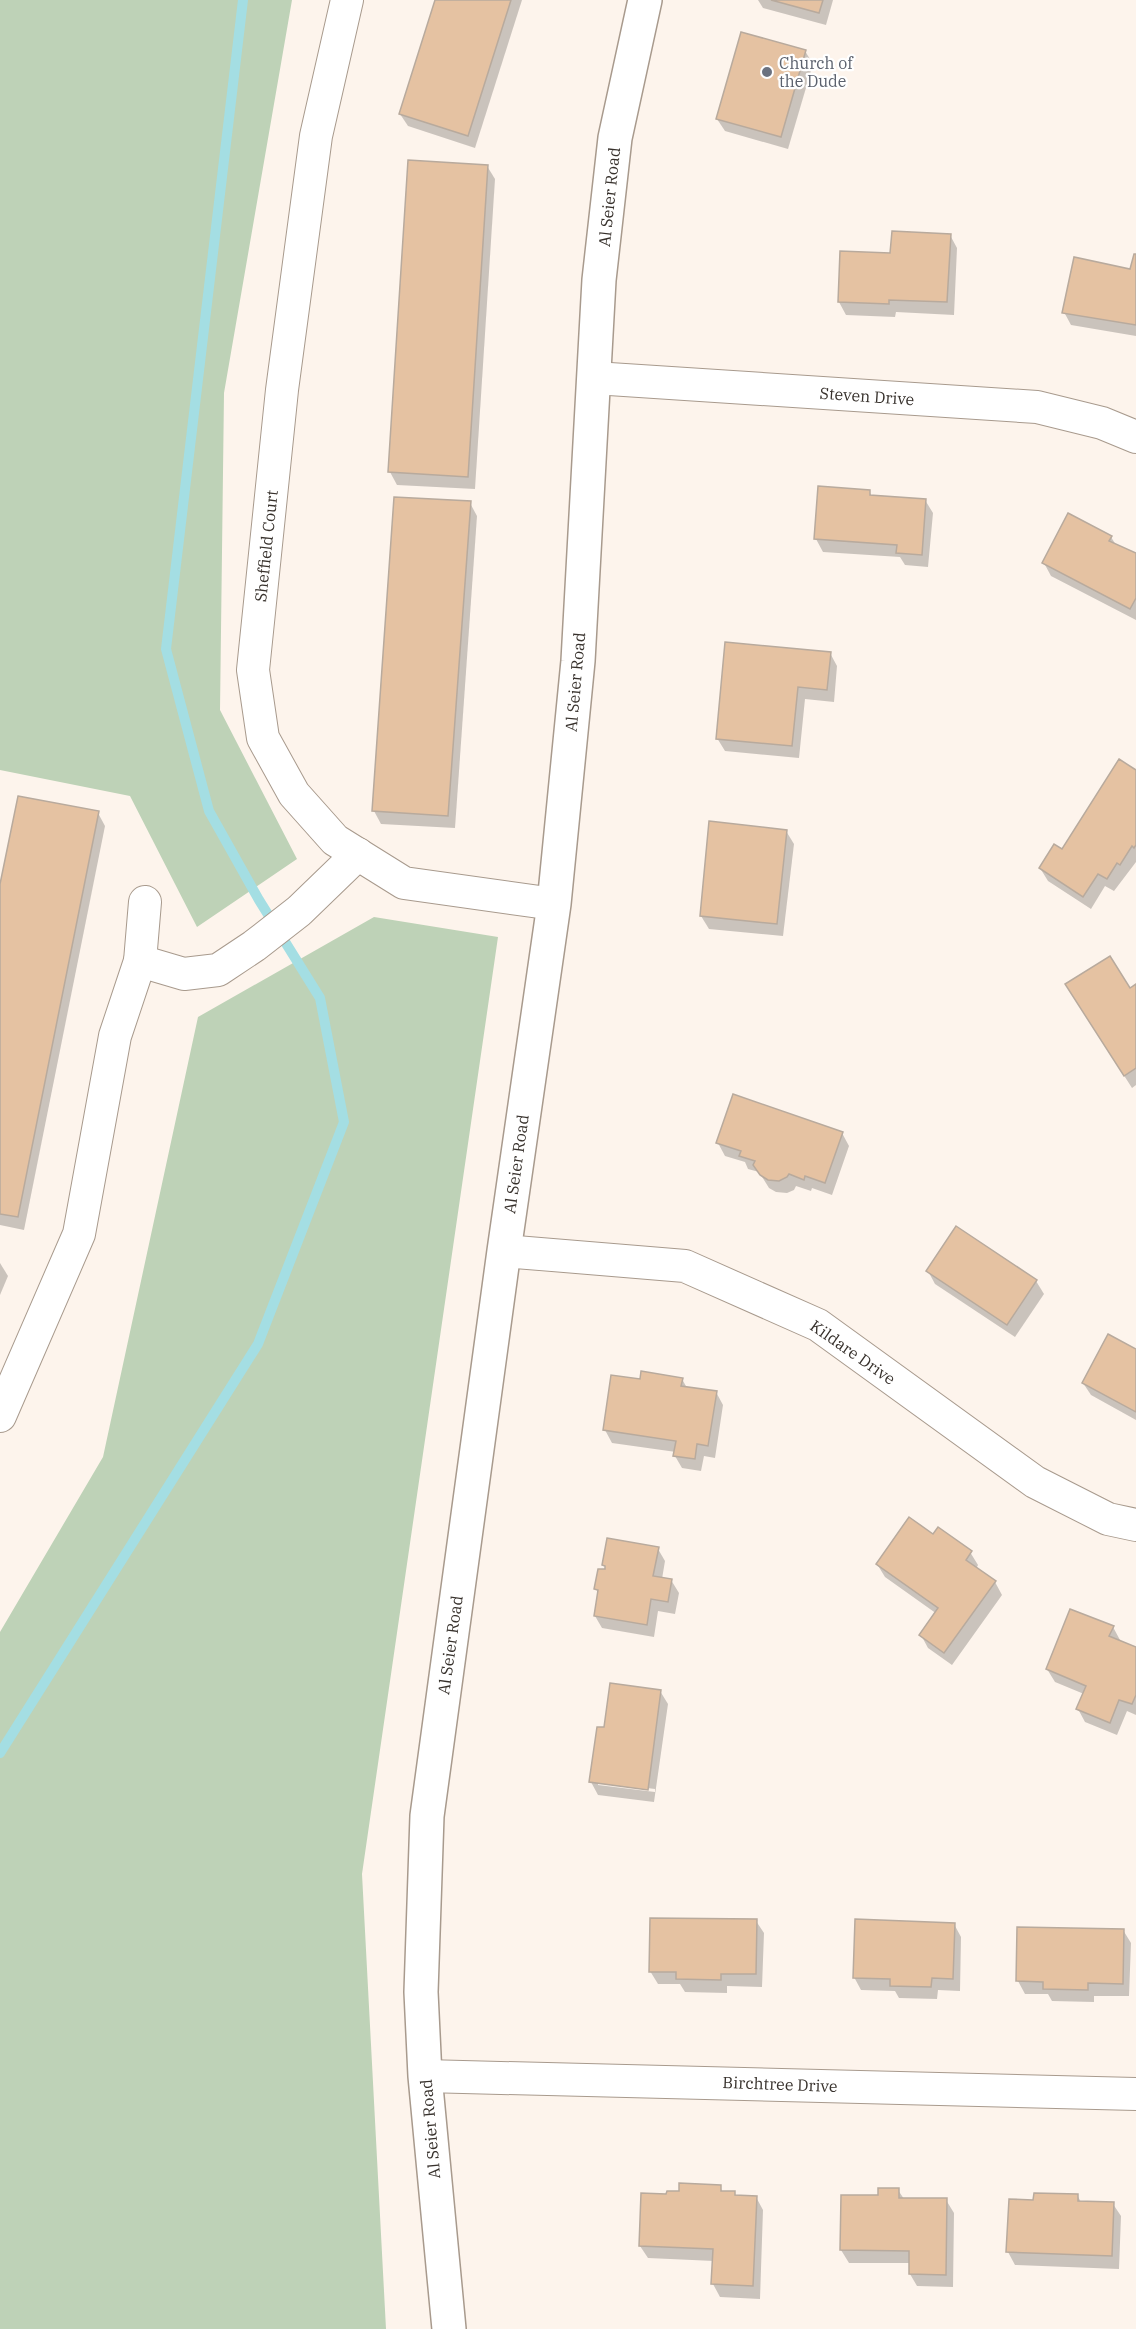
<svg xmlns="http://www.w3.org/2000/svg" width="1136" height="2329" font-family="'IBM Plex Serif',serif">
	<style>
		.green { fill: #bed2b7 }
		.shadow { fill: #0003; fill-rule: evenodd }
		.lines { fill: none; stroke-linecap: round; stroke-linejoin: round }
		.stream { stroke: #a4dee3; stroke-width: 10 }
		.building { fill: #e5c2a2; stroke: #b8aa9d; stroke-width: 1.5 }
		.street-casing { stroke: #a89a8d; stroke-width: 34 }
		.secondary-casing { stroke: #a89a8d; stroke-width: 36 }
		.street { stroke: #fff; stroke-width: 32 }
		.secondary { stroke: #fff; stroke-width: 33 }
		.worship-dot { fill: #6b7280; stroke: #fff; stroke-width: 2 }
		.labels { text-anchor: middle; stroke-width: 4.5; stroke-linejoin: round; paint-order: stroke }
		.worship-label { font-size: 16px; fill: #5b616d; stroke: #fff; text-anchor: start }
		.street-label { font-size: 16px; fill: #37312c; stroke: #fff }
	</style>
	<rect width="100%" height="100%" fill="#fdf4ec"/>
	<g class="green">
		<path d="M 0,0 L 292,0 L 224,393 L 220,710 L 297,859 L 197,927 L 130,796 L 0,770 Z"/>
		<path d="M 374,917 L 498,937 L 362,1874 L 386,2329 L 0,2329 L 0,1632 L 103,1457 L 198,1017 Z"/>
	</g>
	<g class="shadow">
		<path d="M 437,0 L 522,0 L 475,148 L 408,126 L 400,114 Z"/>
		<path d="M 758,0 L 833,0 L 826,25 L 763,8 Z"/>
		<path d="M 805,51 L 813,64 L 788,149 L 725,131 L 717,119 Z"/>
		<path d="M 487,166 L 495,179 L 475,489 L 397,485 L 390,472 Z"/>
		<path d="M 950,235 L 957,248 L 954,315 L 896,312 L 895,317 L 846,315 L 839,302 L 892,255 Z"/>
		<path d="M 1136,256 L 1136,336 L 1071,325 L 1064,312 L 1132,270 Z"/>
		<path d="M 869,491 L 872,497 L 925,500 L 933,513 L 928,567 L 905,565 L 900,557 L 823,552 L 816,539 Z"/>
		<path d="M 470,503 L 477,516 L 455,828 L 381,824 L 374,811 Z"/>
		<path d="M 1111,537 L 1116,545 L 1136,555 L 1136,620 L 1051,576 L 1044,563 Z"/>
		<path d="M 830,653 L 837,666 L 834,702 L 805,699 L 799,758 L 725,751 L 717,738 Z"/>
		<path d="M 1136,772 L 1136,862 L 1114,891 L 1105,886 L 1091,909 L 1048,881 L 1040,868 L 1063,851 Z"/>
		<path d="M 98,813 L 105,826 L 24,1230 L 0,1225 L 0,891 Z"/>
		<path d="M 786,831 L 794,844 L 783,936 L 709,929 L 701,916 Z"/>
		<path d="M 1136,987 L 1136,1085 L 1132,1088 L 1074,997 L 1129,990 Z"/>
		<path d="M 842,1133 L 849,1146 L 832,1195 L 812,1188 L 811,1191 L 796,1186 L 794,1190 L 787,1193 L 776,1192 L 769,1188 L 759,1172 L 748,1169 L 745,1162 L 725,1156 L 718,1143 Z"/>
		<path d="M 957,1228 L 1036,1281 L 1044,1294 L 1015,1337 L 935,1284 L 928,1271 Z"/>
		<path d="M 0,1263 L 8,1276 L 0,1295 Z"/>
		<path d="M 1136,1351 L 1136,1420 L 1091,1395 L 1083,1383 Z"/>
		<path d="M 682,1379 L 687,1388 L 716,1392 L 723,1405 L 715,1458 L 704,1456 L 701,1471 L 682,1468 L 675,1456 L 676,1452 L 612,1443 L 605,1430 L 641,1381 Z"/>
		<path d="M 933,1536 L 970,1552 L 978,1565 L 976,1569 L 995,1582 L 1002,1595 L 952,1665 L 928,1648 L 921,1635 L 937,1614 L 885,1577 L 877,1564 Z"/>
		<path d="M 658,1549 L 665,1561 L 662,1579 L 671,1580 L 679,1593 L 675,1614 L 658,1611 L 654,1637 L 602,1628 L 595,1616 L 599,1595 L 596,1589 L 607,1571 L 604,1565 Z"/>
		<path d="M 1113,1627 L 1120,1640 L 1119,1642 L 1136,1649 L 1136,1715 L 1127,1711 L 1117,1735 L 1085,1722 L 1078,1709 L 1084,1694 L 1055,1682 L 1047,1669 Z"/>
		<path d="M 660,1691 L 668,1704 L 654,1802 L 598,1795 L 591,1782 ZM 598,1782 L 655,1789 L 655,1792 L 598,1785 Z"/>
		<path d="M 756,1921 L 764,1933 L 762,1987 L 727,1986 L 727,1993 L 685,1992 L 680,1984 L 658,1984 L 650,1971 Z"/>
		<path d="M 954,1924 L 961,1937 L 960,1991 L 938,1990 L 937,1999 L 899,1998 L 895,1991 L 861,1990 L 854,1977 Z"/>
		<path d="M 1123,1930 L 1131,1943 L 1129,1996 L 1094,1996 L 1094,2002 L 1052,2001 L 1048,1994 L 1025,1994 L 1018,1981 Z"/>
		<path d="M 720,2187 L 723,2193 L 734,2193 L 736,2196 L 756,2197 L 763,2210 L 760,2299 L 720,2297 L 713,2284 L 714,2261 L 648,2258 L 640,2246 L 668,2196 Z"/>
		<path d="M 898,2190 L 904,2199 L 946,2200 L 954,2213 L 953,2287 L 917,2286 L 910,2274 L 910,2263 L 849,2263 L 841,2250 L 880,2197 Z"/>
		<path d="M 1077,2195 L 1081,2202 L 1113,2204 L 1121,2216 L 1119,2269 L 1015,2265 L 1008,2252 L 1035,2202 Z"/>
	</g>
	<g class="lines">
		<path class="stream" d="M 0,1753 L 258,1344 L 344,1122 L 320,998 L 259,900 L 209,811 L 166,649 L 243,0"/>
	</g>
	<g class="building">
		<path d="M 435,0 L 511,0 L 468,136 L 399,114 Z"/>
		<path d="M 771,0 L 823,0 L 819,13 Z"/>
		<path d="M 741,32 L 806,50 L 781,137 L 716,119 Z"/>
		<path d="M 408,160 L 488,165 L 468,477 L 388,472 Z"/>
		<path d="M 892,231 L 951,234 L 947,302 L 889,300 L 889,304 L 838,302 L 840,251 L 890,253 Z"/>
		<path d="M 1134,254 L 1136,254 L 1136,325 L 1062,313 L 1074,257 L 1130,269 Z"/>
		<path d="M 818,486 L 870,490 L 870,495 L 926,499 L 922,555 L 896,553 L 897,545 L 814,539 Z"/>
		<path d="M 394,497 L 471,501 L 448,816 L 372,811 Z"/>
		<path d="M 1068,513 L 1112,536 L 1109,541 L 1136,553 L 1136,598 L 1130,609 L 1042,563 Z"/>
		<path d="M 725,642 L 831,652 L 827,690 L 798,687 L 792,746 L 716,739 Z"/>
		<path d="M 1119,759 L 1136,770 L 1136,845 L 1134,848 L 1132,846 L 1120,865 L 1117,863 L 1107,879 L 1098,874 L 1083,897 L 1039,868 L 1054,844 L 1062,849 Z"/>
		<path d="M 18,796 L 99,811 L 18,1217 L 0,1214 L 0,884 Z"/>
		<path d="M 709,821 L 787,830 L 777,924 L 700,916 Z"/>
		<path d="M 1110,956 L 1130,988 L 1136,984 L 1136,1068 L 1124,1076 L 1065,984 Z"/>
		<path d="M 733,1094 L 843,1132 L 825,1183 L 805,1176 L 804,1180 L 789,1174 L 787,1177 L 779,1181 L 768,1180 L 760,1175 L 753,1165 L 755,1161 L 739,1156 L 741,1151 L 716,1143 Z"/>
		<path d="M 956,1226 L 1037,1280 L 1007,1325 L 926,1271 Z"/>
		<path d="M 1108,1334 L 1136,1349 L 1136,1412 L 1082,1383 Z"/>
		<path d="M 641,1371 L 683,1378 L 681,1386 L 717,1391 L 708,1446 L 697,1444 L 695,1459 L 673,1456 L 676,1441 L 603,1430 L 611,1375 L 640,1379 Z"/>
		<path d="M 909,1517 L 933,1534 L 938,1527 L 972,1551 L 966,1560 L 996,1581 L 944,1653 L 919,1635 L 938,1608 L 876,1564 Z"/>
		<path d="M 607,1538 L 659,1547 L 653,1576 L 672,1579 L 668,1602 L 651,1599 L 647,1625 L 594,1616 L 598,1590 L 594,1589 L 598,1569 L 605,1569 L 605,1566 L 602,1565 Z"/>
		<path d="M 1070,1609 L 1114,1626 L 1109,1636 L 1136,1647 L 1136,1695 L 1132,1704 L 1119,1700 L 1110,1723 L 1076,1709 L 1086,1686 L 1046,1669 Z"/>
		<path d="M 610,1683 L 661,1690 L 648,1790 L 589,1782 L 597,1727 L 604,1727 Z"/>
		<path d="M 650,1918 L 757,1919 L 756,1974 L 721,1974 L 721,1980 L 676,1979 L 676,1972 L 649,1972 Z"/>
		<path d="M 855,1919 L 955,1923 L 953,1979 L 932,1978 L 931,1987 L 890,1986 L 890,1979 L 853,1978 Z"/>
		<path d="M 1017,1927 L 1124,1929 L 1123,1984 L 1088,1983 L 1088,1990 L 1043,1989 L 1043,1982 L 1016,1981 Z"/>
		<path d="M 679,2183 L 721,2185 L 721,2191 L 735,2191 L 735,2195 L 757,2196 L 753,2286 L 711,2284 L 713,2249 L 639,2246 L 641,2193 L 666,2194 L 667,2191 L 679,2191 Z"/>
		<path d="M 878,2188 L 899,2188 L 899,2198 L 947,2198 L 946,2275 L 909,2274 L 909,2251 L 840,2250 L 841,2195 L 878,2195 Z"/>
		<path d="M 1034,2193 L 1078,2194 L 1078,2201 L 1114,2202 L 1112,2256 L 1006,2252 L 1009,2199 L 1033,2200 Z"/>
	</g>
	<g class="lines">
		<defs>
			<g id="street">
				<path d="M 347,0 L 316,136 L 282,390 L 253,670 L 263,738 L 294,794 L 335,840 L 404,883 L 554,904"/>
				<path d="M 594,378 L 1037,407 L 1102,423 L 1136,437"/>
				<path d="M 145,902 L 140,961 L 184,974 L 218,970 L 254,946 L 299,911 L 358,854"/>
				<path d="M 504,1251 L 685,1266 L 818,1325 L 1035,1482 L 1108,1519 L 1136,1525"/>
				<path d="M 0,1416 L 79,1234 L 115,1036 L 140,961"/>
				<path d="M 425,2076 L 1136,2094"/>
			</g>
			<path id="secondary" d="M 449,2329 L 425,2076 L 421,1992 L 427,1816 L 504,1251 L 554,904 L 578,661 L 599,280 L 615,138 L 645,0"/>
		</defs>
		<use href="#street" class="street-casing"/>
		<use href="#secondary" class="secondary-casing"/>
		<use href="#street" class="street"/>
		<use href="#secondary" class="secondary"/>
	</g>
	<circle class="worship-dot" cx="767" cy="72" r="6"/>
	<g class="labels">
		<g class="worship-label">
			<text x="779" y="69">Church of<tspan x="779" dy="18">the Dude</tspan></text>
		</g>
		<g class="street-label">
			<text transform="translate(609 197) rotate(-84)" y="6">Al Seier Road</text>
			<text transform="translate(867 396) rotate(4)" y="6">Steven Drive</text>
			<text transform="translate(266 546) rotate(-84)" y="6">Sheffield Court</text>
			<text transform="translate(575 682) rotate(-85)" y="6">Al Seier Road</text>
			<text transform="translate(516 1164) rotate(-82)" y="6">Al Seier Road</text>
			<text transform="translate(853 1352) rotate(35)" y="6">Kildare Drive</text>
			<text transform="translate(450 1645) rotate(-82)" y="6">Al Seier Road</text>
			<text transform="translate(780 2084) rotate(2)" y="6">Birchtree Drive</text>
			<text transform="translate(430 2129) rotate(-95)" y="6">Al Seier Road</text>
		</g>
	</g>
</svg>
